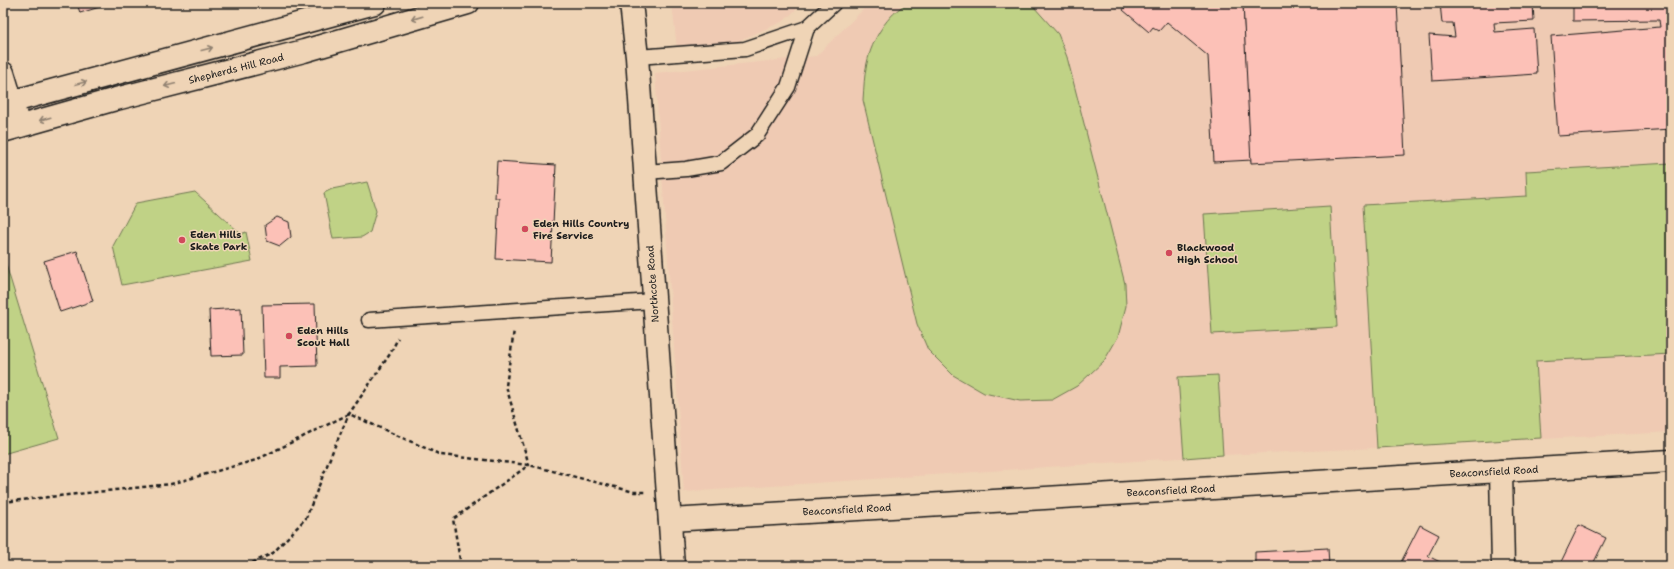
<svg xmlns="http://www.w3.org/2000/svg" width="1674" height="569" font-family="'Shantell Sans',sans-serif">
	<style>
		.built { fill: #efcab3 }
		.green { fill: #c0d286; stroke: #6e7751 }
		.building { fill: #fcc1b7; stroke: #1c1c1c }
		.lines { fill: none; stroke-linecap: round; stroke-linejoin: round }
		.service-casing { stroke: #1c1c1c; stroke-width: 17 }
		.minor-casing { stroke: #1c1c1c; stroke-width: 25 }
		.secondary-casing { stroke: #1c1c1c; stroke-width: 25 }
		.path { stroke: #1c1c1c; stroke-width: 2.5; stroke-dasharray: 4 3; stroke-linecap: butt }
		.service { stroke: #efd4b6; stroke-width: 14 }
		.minor { stroke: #efd4b6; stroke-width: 22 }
		.secondary { stroke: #efd4b6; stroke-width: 22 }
		.oneway { stroke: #908171 }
		.poi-dot { fill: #d1495b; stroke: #efd4b6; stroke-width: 1.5 }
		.labels { text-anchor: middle; stroke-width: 3; stroke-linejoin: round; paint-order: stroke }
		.street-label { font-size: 10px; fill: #1c1c1c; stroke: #efd4b6 }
		.poi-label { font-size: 10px; font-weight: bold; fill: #1c1c1c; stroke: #efd4b6; text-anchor: start }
	</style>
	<rect width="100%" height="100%" fill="#efd4b6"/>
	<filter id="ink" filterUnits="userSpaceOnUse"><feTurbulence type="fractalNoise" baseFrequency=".025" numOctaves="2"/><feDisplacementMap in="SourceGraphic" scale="8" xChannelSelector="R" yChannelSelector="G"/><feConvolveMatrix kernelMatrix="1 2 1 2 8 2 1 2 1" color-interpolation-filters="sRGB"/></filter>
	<g filter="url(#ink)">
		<g class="built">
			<path d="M 672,3 L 803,3 L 784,21 L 736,42 L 677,49 Z"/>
			<path d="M 870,3 L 1671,3 L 1671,432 L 1377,448 L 1223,455 L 684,492 L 655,73 L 816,56 Z"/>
		</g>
		<g class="green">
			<path d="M 908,3 L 1027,3 L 1034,7 L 1058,34 L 1067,57 L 1125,284 L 1126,306 L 1118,337 L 1104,361 L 1077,386 L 1052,400 L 1020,401 L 984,393 L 953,375 L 928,350 L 917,324 L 863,100 C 864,88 864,75 867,63 C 872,40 887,14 908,3 Z"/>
			<path d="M 1671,163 L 1671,354 L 1536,361 L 1541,438 L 1377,448 L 1363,205 L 1527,196 L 1526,171 Z"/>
			<path d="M 367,182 L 376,211 L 370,232 L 362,237 L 333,239 L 324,193 L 332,189 Z"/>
			<path d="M 195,192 L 241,234 L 246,232 L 252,261 L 122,285 L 113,246 L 136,203 Z"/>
			<path d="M 1330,206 L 1337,327 L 1212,334 L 1204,214 Z"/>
			<path d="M 3,255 L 59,438 L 3,454 Z"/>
			<path d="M 1218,375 L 1223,455 L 1184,458 L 1178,377 Z"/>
		</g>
		<g class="building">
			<path d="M 77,3 L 102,3 L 103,6 L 80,13 Z"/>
			<path d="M 1128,3 L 1243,3 L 1252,160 L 1214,162 L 1208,56 L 1167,22 L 1159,31 L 1153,27 L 1149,32 L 1123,10 Z"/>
			<path d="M 1243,3 L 1397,3 L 1405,155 L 1251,163 Z"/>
			<path d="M 1440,3 L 1533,3 L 1534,21 L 1494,23 L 1495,32 L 1534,29 L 1537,74 L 1432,81 L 1429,35 L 1455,37 L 1453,23 L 1442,23 Z"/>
			<path d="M 1573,3 L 1671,3 L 1671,129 L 1558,136 L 1551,36 L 1660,27 L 1659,20 L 1573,21 Z"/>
			<path d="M 497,161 L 556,165 L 551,262 L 496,259 L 499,198 L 495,198 Z"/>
			<path d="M 277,217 L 289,222 L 291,237 L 280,246 L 267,241 L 265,225 Z"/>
			<path d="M 77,251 L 93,301 L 60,312 L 44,261 Z"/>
			<path d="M 315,304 L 317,366 L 280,367 L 280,378 L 264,378 L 262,305 Z"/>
			<path d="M 241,308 L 243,355 L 211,356 L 209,310 Z"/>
			<path d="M 1420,525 L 1439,535 L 1428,556 L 1440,562 L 1438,566 L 1399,566 Z"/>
			<path d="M 1579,525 L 1606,538 L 1592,566 L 1559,566 Z"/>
			<path d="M 1328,548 L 1329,566 L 1255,566 L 1255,552 Z"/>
		</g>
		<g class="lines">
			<defs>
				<g id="service">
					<path d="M 637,57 L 745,49 L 807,28 L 834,3"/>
					<path d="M 645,172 L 686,169 L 721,163 L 757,135 L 788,87 L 807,28"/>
					<path d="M 369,320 L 653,301"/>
				</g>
				<g id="minor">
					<path d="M 631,3 L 637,57 L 673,566"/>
					<path d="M 3,73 L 19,126"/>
					<path d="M 1501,471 L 1503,566"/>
					<path d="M 670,520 L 1671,461"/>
				</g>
				<g id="secondary">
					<path d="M 3,104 L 375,3"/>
					<path d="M 3,131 L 116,99 L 304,51 L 468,3"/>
				</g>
			</defs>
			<use href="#service" class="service-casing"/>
			<use href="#minor" class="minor-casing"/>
			<use href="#secondary" class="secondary-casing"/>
			<g class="path">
				<path d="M 3,502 L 171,484 L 256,460 L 349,414 L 441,455 L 529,465 L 634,492 L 645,492"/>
				<path d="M 246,566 L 273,553 L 306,518 L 334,448 L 349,414 L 390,354 L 398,338"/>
				<path d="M 461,566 L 453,519 L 529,465 L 506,386 L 514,330"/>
			</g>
			<use href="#service" class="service"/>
			<use href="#minor" class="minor"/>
			<use href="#secondary" class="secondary"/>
		</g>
		<defs><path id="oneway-shaft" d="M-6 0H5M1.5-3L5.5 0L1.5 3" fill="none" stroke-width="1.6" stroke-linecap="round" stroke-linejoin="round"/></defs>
		<g class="oneway">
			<use href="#oneway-shaft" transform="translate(417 18) rotate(164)"/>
			<use href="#oneway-shaft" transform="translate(207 49) rotate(-15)"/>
			<use href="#oneway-shaft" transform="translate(81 83) rotate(-15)"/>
			<use href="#oneway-shaft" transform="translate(170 85) rotate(166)"/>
			<use href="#oneway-shaft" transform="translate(45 119) rotate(164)"/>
		</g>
	</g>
	<g class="poi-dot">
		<circle cx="525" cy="229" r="4"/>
		<circle cx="182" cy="240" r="4"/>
		<circle cx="1169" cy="253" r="4"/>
		<circle cx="289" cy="336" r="4"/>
	</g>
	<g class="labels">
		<g class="street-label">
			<text transform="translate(236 68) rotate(-14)" y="4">Shepherds Hill Road</text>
			<text transform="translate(652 284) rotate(-94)" y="4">Northcote Road</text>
			<text transform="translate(1494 471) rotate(-3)" y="4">Beaconsfield Road</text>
			<text transform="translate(1171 490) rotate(-3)" y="4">Beaconsfield Road</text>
			<text transform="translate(847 509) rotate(-3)" y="4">Beaconsfield Road</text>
		</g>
		<g class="poi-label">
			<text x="533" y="227">Eden Hills Country<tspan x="533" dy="12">Fire Service</tspan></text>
			<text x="190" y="238">Eden Hills<tspan x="190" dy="12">Skate Park</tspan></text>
			<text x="1177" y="251">Blackwood<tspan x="1177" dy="12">High School</tspan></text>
			<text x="297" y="334">Eden Hills<tspan x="297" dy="12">Scout Hall</tspan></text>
		</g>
	</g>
	<rect width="1674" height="569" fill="none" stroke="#efd4b6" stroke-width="16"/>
	<rect x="8" y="8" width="1658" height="553" fill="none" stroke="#1c1c1c" stroke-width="1.5" filter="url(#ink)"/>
</svg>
